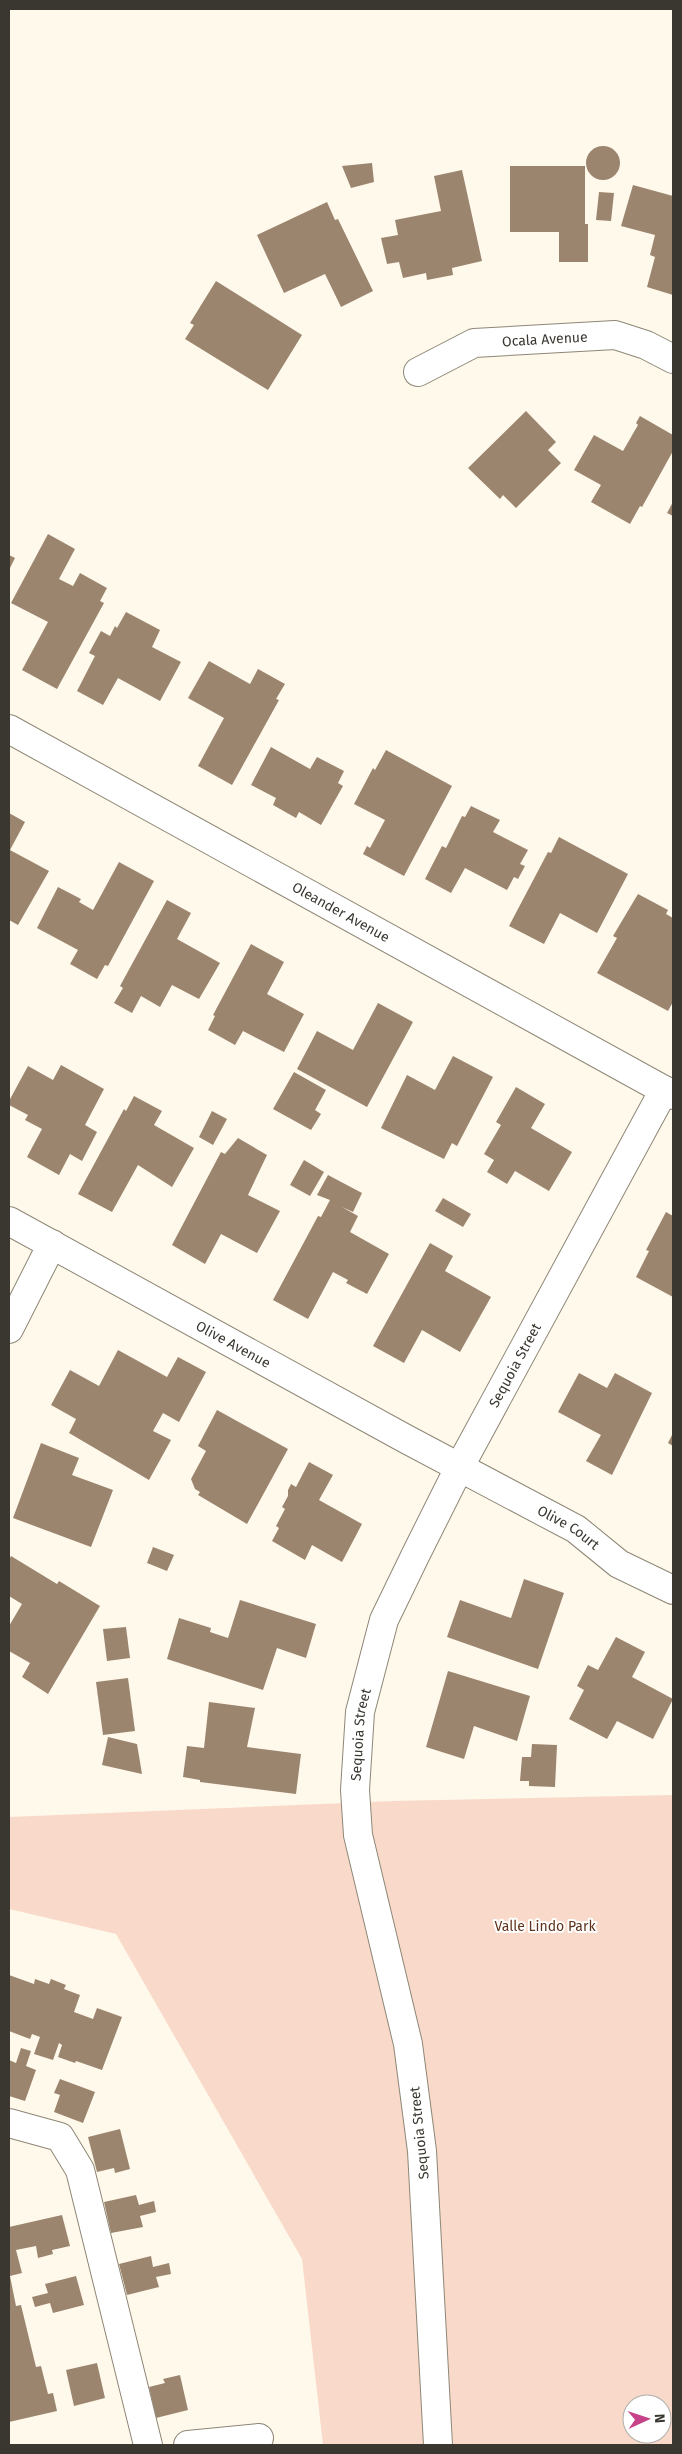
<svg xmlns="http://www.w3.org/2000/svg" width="682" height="2454" font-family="'Fira Sans',sans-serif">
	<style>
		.green { fill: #f9daca; fill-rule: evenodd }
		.building { fill: #9c856f }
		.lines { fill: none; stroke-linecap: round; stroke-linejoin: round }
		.minor-casing { stroke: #8e8777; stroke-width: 30 }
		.minor { stroke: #fff; stroke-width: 28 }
		.labels { text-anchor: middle; stroke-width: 4; stroke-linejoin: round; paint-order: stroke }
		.street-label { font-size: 14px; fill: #3a3730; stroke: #fff }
		.park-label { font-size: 14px; fill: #5e321b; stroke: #fff }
	</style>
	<rect width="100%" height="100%" fill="#fff9eb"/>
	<path class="green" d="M 673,1795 L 673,2445 L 323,2445 L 302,2259 L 116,1934 L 9,1909 L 9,1817 L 393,1801 ZM 632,2404 L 662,2404 L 662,2434 L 632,2434 Z"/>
	<g class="building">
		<circle cx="603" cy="163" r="17"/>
		<path d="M 372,163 L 374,182 L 351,188 L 342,166 Z"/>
		<path d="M 510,166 L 585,166 L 585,224 L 588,224 L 588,262 L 559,262 L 559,232 L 510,232 Z"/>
		<path d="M 462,170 L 482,261 L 452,268 L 453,275 L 427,280 L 426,273 L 403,278 L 399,262 L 387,264 L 381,238 L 398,235 L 395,220 L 441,211 L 434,176 Z"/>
		<path d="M 633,185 L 673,196 L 673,295 L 647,287 L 655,257 L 650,255 L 655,235 L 621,226 Z"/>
		<path d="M 599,192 L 614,193 L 611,221 L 596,220 Z"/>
		<path d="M 327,202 L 335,220 L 338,219 L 373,291 L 341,307 L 325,274 L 284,293 L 257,235 Z"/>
		<path d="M 216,281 L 302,335 L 268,390 L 185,339 L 194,325 L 190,323 Z"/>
		<path d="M 526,411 L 556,442 L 548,450 L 561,463 L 516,508 L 503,495 L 500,499 L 468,468 Z"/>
		<path d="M 640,416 L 673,435 L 673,451 L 642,507 L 640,506 L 630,524 L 591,502 L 601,485 L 574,470 L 594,435 L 623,451 L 638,425 L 636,423 Z"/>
		<path d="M 673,502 L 673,516 L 667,513 Z"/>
		<path d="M 48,534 L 75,549 L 59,579 L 73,586 L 80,573 L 107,588 L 100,601 L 104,603 L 57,689 L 22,670 L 48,622 L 11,603 Z"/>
		<path d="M 9,555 L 15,558 L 9,570 Z"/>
		<path d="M 126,612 L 160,630 L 152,647 L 181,662 L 160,701 L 118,678 L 103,705 L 77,691 L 95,656 L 89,653 L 101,631 L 110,636 L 115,626 L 117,628 Z"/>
		<path d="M 209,661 L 250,684 L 258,669 L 285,684 L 276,699 L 279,700 L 232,785 L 198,766 L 224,718 L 188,698 Z"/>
		<path d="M 271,747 L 310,769 L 317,757 L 344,771 L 338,783 L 343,786 L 321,825 L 299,812 L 296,818 L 273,805 L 276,798 L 251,785 Z"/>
		<path d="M 386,750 L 452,786 L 404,876 L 363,854 L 367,846 L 370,848 L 385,820 L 354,804 L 373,768 L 375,770 Z"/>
		<path d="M 471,806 L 500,820 L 493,832 L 528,850 L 520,864 L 525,866 L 518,879 L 514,877 L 507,890 L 465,868 L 451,893 L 425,879 L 442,846 L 446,848 L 462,816 L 465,817 Z"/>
		<path d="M 9,813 L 25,822 L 10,850 L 49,871 L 18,925 L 9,920 Z"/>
		<path d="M 559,837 L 628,874 L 597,933 L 560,913 L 544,944 L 509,926 L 548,852 L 551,853 Z"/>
		<path d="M 119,862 L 154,881 L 108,966 L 105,965 L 97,979 L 70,964 L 78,950 L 37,928 L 58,887 L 81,899 L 79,902 L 93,910 Z"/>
		<path d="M 638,894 L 668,910 L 666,914 L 673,918 L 673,1002 L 668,1011 L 597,973 L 617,938 L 613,936 Z"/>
		<path d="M 167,900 L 191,913 L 177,939 L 220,963 L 199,999 L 172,985 L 160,1007 L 141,996 L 132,1013 L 114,1003 L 123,988 L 120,986 Z"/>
		<path d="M 251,944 L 284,962 L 267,994 L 304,1014 L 284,1052 L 243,1031 L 235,1045 L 208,1030 L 215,1016 L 213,1015 Z"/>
		<path d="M 378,1003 L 413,1022 L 367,1107 L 297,1069 L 317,1031 L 353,1050 Z"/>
		<path d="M 453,1056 L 493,1077 L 457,1146 L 452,1143 L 444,1159 L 381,1128 L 407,1075 L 435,1090 Z"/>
		<path d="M 61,1065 L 104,1089 L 85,1125 L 97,1132 L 82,1161 L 70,1154 L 59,1175 L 27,1157 L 42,1129 L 25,1120 L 28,1115 L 9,1105 L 9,1101 L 28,1066 L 53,1080 Z"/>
		<path d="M 294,1072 L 326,1090 L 315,1110 L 321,1114 L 311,1130 L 273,1109 Z"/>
		<path d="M 516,1087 L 545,1104 L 531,1128 L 572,1152 L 549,1191 L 515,1171 L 507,1184 L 487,1172 L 494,1160 L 484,1154 L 501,1125 L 496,1122 Z"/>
		<path d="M 134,1096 L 162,1111 L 154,1125 L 194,1148 L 172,1187 L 138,1165 L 112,1212 L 78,1194 L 124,1109 L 126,1111 Z"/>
		<path d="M 212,1111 L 227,1119 L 213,1145 L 199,1137 Z"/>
		<path d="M 238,1138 L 267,1155 L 248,1195 L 280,1211 L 257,1253 L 221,1234 L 205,1264 L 172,1245 L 221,1152 L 225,1154 Z"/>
		<path d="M 304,1160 L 324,1172 L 310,1196 L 290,1185 Z"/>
		<path d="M 328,1175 L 362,1193 L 353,1212 L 342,1207 L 358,1216 L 350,1232 L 389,1254 L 367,1294 L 346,1283 L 348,1280 L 333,1272 L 308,1319 L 273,1300 L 318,1216 L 321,1217 L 330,1200 L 317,1195 Z"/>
		<path d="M 443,1198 L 471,1214 L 463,1227 L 435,1211 Z"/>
		<path d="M 666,1212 L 673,1216 L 673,1297 L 636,1277 L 649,1251 L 646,1250 Z"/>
		<path d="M 430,1243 L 453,1256 L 445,1271 L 491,1297 L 460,1352 L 422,1330 L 404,1363 L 373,1346 Z"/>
		<path d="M 118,1350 L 167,1377 L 178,1357 L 206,1372 L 179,1422 L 163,1413 L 153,1431 L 171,1440 L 149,1480 L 69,1433 L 76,1419 L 51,1405 L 70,1370 L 99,1386 Z"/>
		<path d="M 579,1373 L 607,1388 L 615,1373 L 652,1393 L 612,1475 L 586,1461 L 601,1435 L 558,1412 Z"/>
		<path d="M 217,1410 L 288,1449 L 247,1524 L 198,1495 L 200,1492 L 195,1489 L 191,1479 L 206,1451 L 198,1446 Z"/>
		<path d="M 673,1433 L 673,1446 L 668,1443 Z"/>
		<path d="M 41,1443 L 79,1458 L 72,1475 L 113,1490 L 91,1547 L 13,1518 Z"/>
		<path d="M 309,1462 L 333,1475 L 319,1500 L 362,1524 L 342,1562 L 312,1545 L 305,1560 L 272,1541 L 279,1528 L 276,1526 L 285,1509 L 282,1507 L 288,1496 L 288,1490 L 291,1484 L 296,1487 Z"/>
		<path d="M 153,1547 L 174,1555 L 167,1571 L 147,1563 Z"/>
		<path d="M 11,1556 L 57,1584 L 59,1581 L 100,1606 L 48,1694 L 22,1677 L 30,1663 L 9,1651 L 9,1626 L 22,1604 L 9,1596 L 9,1560 Z"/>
		<path d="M 524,1579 L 564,1593 L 538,1669 L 447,1637 L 460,1600 L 511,1618 Z"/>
		<path d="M 240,1600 L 316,1624 L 306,1658 L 277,1648 L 263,1690 L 167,1659 L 179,1618 L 211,1628 L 210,1632 L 228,1638 Z"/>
		<path d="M 126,1627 L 130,1658 L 107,1661 L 103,1629 Z"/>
		<path d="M 616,1637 L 645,1652 L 632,1677 L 673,1699 L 653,1739 L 617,1721 L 607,1739 L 569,1719 L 584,1690 L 577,1686 L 588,1665 L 598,1670 Z"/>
		<path d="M 448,1671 L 530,1696 L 517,1741 L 474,1726 L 464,1759 L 426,1747 Z"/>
		<path d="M 128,1678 L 135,1731 L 103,1735 L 96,1682 Z"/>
		<path d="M 209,1702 L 255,1708 L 247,1747 L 301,1754 L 296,1794 L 200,1782 L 200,1780 L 183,1777 L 187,1746 L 204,1748 Z"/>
		<path d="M 108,1737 L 137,1744 L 142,1774 L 102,1765 Z"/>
		<path d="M 532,1744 L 557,1745 L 555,1787 L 529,1786 L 529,1781 L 520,1781 L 522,1757 L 531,1757 Z"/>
		<path d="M 9,1975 L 34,1984 L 35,1979 L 49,1984 L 51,1979 L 66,1985 L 64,1989 L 80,1995 L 74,2012 L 93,2019 L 97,2008 L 122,2017 L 102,2070 L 76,2061 L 75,2063 L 58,2057 L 62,2045 L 59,2043 L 53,2060 L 34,2054 L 40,2037 L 32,2034 L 30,2039 L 9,2031 Z"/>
		<path d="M 21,2048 L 31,2051 L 26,2066 L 36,2070 L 25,2101 L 9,2096 L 9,2060 L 16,2063 Z"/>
		<path d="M 60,2079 L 95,2092 L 83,2123 L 54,2112 L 60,2095 L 54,2093 Z"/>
		<path d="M 120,2129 L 130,2169 L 115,2173 L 114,2168 L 97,2172 L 88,2137 Z"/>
		<path d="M 136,2195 L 139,2205 L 154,2201 L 156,2212 L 140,2216 L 143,2227 L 111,2233 L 104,2202 Z"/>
		<path d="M 62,2215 L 70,2246 L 52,2250 L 53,2254 L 38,2258 L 36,2246 L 16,2250 L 22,2273 L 10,2276 L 16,2306 L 21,2305 L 36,2367 L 41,2366 L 48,2394 L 53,2393 L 57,2411 L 9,2422 L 9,2227 Z"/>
		<path d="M 151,2256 L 153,2267 L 169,2263 L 171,2274 L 156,2277 L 159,2287 L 127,2295 L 119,2264 Z"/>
		<path d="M 76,2276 L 84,2305 L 53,2313 L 50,2303 L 35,2307 L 32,2297 L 48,2293 L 45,2284 Z"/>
		<path d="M 97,2363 L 105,2398 L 74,2406 L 66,2370 Z"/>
		<path d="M 180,2375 L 188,2410 L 156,2418 L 149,2387 L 165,2383 L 163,2379 Z"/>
	</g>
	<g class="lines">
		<defs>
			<g id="minor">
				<path id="s1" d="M 418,372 L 474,343 L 615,335 L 646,345 L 673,359"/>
				<path id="s2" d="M 9,729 L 673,1095"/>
				<path id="s3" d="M 9,1221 L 406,1439 L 576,1529 L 619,1564 L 673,1590"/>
				<path d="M 9,1329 L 52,1244"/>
				<path d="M 9,2123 L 60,2137 L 80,2170 L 148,2445"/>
				<path d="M 188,2445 L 259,2438"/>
				<path id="s4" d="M 438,2445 L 422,2151 L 408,2044 L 358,1835 L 355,1790 L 360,1712 L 384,1620 L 416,1554 L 459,1468 L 664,1090"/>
			</g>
		</defs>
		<use href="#minor" class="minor-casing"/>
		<use href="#minor" class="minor"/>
	</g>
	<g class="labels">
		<g class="street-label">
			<text dy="5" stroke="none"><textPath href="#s1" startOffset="134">Ocala Avenue</textPath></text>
			<text dy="5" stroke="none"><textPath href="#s2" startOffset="379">Oleander Avenue</textPath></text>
			<text dy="5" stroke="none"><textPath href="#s3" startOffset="256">Olive Avenue</textPath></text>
			<text dy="5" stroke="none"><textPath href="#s4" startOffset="1122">Sequoia Street</textPath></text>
			<text dy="5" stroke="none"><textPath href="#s3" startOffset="638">Olive Court</textPath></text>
			<text dy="5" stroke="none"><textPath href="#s4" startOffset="718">Sequoia Street</textPath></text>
			<text transform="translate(419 2133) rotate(-96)" y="5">Sequoia Street</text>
		</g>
		<g class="park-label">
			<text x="545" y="1931">Valle Lindo Park</text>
		</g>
	</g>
	<rect width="682" height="2454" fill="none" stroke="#3a3730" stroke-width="20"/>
	<g transform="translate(647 2419) rotate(87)"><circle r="24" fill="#ffffff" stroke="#b0afac"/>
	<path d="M0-4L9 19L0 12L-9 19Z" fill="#c64389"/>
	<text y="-8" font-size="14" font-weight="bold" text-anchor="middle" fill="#3a3730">N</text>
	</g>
</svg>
